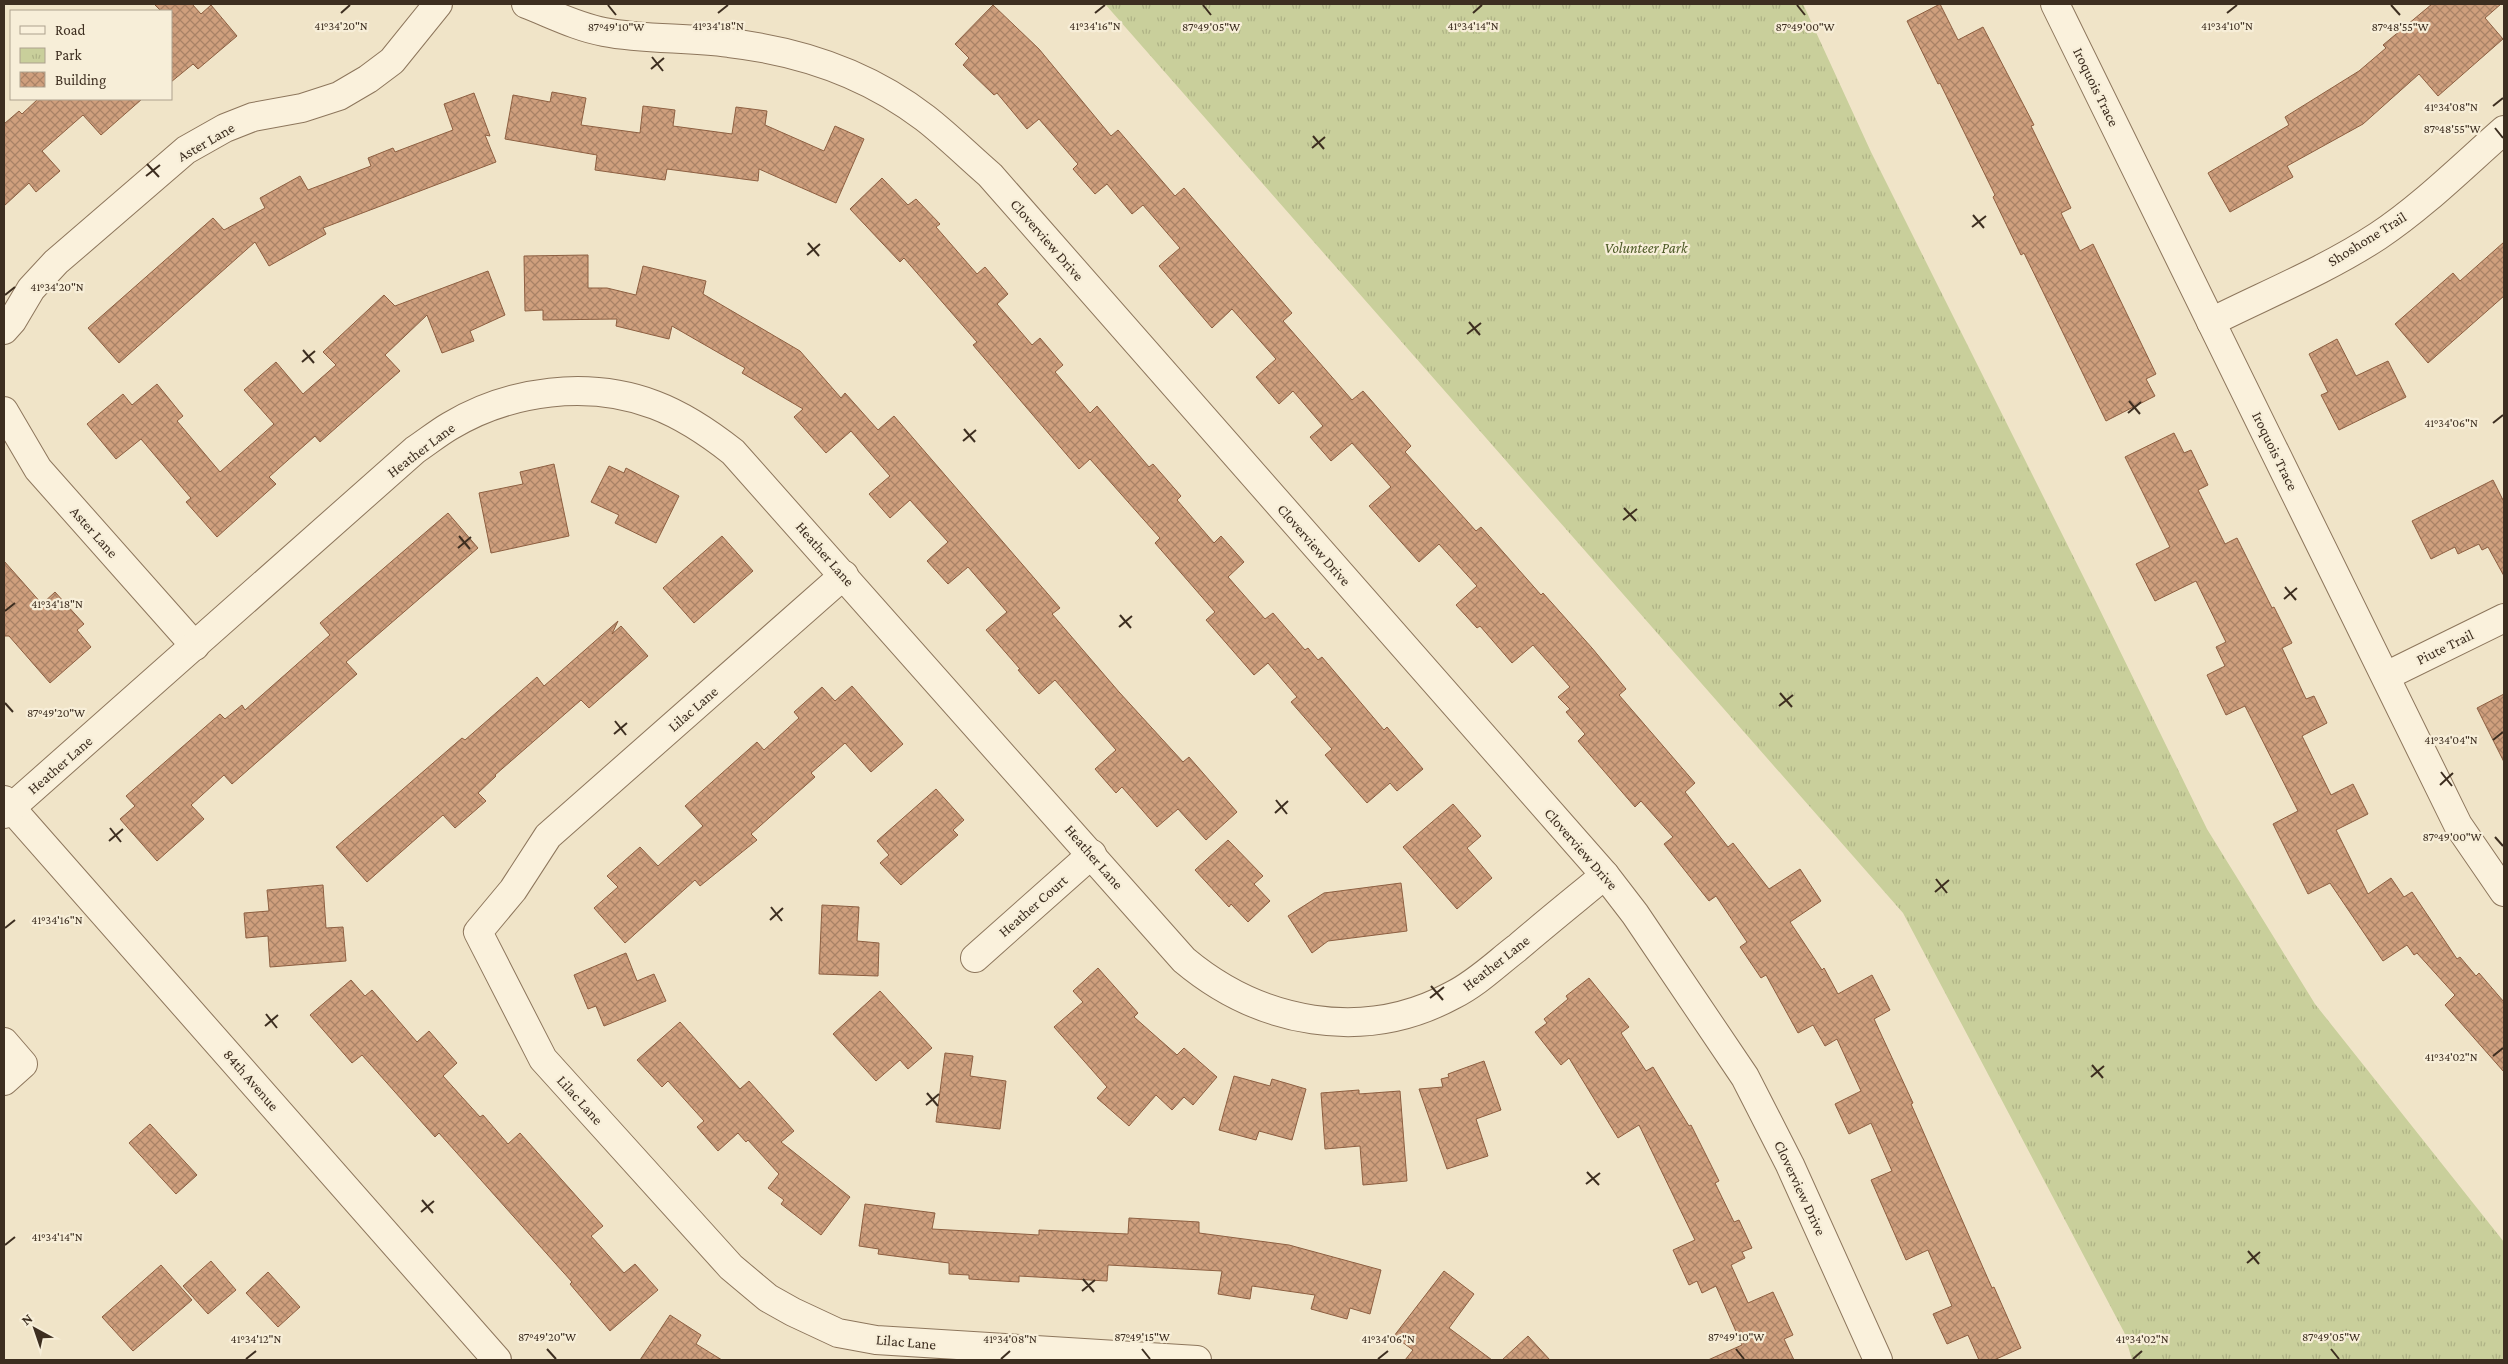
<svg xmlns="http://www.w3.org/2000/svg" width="2508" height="1364" font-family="'Crimson Pro',serif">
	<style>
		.park { fill: url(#park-tufts) }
		.building { fill: url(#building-cross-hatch); stroke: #8d5f41 }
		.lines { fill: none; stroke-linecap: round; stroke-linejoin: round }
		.minor-casing { stroke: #8d765c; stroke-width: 30 }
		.minor { stroke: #faf1dc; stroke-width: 28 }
		.ticks { fill: none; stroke: #3d2e20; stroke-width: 2 }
		.labels { text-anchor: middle; stroke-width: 4.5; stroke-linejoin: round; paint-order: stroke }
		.street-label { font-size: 15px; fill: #3d2e20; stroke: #f7eed8 }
		.park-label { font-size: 15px; font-style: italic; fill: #4d5a26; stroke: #f7eed8 }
		.ticks-label { font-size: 12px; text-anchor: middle; fill: #3d2e20; stroke: #f7eed8; stroke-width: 4.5; stroke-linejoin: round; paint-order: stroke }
	</style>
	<defs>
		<pattern id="park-tufts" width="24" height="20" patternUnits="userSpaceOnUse" patternTransform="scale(1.25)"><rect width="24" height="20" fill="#c9cf9b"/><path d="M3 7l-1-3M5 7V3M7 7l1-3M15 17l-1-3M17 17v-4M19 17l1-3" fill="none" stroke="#aeb285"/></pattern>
		<pattern id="building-cross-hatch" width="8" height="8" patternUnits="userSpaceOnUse" patternTransform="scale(1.25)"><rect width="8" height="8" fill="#cf9f7d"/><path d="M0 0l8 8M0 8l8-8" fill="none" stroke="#a98266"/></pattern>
	</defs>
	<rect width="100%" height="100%" fill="#f0e4c8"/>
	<path class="park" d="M 1105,4 L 1803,4 L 1871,152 L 2096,602 L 2207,829 L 2315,1004 L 2504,1242 L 2504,1360 L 2132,1360 L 2124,1332 L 1903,913 Z"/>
	<g class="building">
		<path d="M 154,4 L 192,4 L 201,14 L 211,5 L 237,36 L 198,69 L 193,64 L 171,82 L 171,11 L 161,11 Z"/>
		<path d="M 1940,4 L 1958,40 L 1983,27 L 2034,125 L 2031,126 L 2071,208 L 2061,213 L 2080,251 L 2093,244 L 2156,374 L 2146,379 L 2155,396 L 2106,421 L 2024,253 L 2021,255 L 1993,197 L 1995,195 L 1940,83 L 1938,84 L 1907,21 Z"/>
		<path d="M 2432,4 L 2501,4 L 2485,18 L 2503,39 L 2438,96 L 2419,74 L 2363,124 L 2287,166 L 2293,177 L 2230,212 L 2208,173 L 2289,125 L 2285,117 L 2359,71 L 2386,48 L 2383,45 Z"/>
		<path d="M 993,5 L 1039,49 L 1111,136 L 1118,130 L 1175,196 L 1184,188 L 1292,313 L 1283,321 L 1352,400 L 1363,391 L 1411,446 L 1405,452 L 1476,531 L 1481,527 L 1541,595 L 1543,593 L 1592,648 L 1626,689 L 1619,695 L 1695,783 L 1685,792 L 1728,847 L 1733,843 L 1769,889 L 1800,869 L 1821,901 L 1790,922 L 1822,970 L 1824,968 L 1838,994 L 1872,975 L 1890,1010 L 1874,1019 L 1913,1103 L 1911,1104 L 1992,1288 L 1994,1287 L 2021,1348 L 1994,1360 L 1979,1360 L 1968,1335 L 1947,1344 L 1933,1314 L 1952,1306 L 1928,1250 L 1906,1260 L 1871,1180 L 1892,1171 L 1871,1123 L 1849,1134 L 1835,1104 L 1861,1091 L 1837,1039 L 1825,1046 L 1813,1025 L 1798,1033 L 1766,975 L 1761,978 L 1740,947 L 1747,942 L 1716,896 L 1709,901 L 1664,844 L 1673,837 L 1641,801 L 1635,807 L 1578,741 L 1585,734 L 1566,712 L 1570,709 L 1558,697 L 1570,687 L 1533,645 L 1512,663 L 1480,626 L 1477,628 L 1456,605 L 1477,586 L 1439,544 L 1419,562 L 1369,506 L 1391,487 L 1352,443 L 1331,461 L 1310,437 L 1323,426 L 1293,391 L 1279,404 L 1256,377 L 1276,359 L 1232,309 L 1212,328 L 1159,266 L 1180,248 L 1143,205 L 1132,214 L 1107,184 L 1095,194 L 1073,169 L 1078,164 L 1039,119 L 1027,129 L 997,93 L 994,95 L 963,65 L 969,58 L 955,44 Z"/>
		<path d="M 552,92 L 586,98 L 581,125 L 640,133 L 643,106 L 675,110 L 673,126 L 732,134 L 736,107 L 767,111 L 765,125 L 824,151 L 835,126 L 864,139 L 836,203 L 759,169 L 758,181 L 667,169 L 665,180 L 595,170 L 597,155 L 505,139 L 513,95 L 550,102 Z"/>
		<path d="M 474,93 L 490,136 L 485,135 L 496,162 L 323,228 L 326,234 L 269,266 L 255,242 L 119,363 L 88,328 L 213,218 L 224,230 L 265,208 L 260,198 L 300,176 L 308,190 L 371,166 L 368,158 L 393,148 L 395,152 L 453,130 L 444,104 Z"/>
		<path d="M 38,99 L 142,99 L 101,135 L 83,115 L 42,151 L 60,171 L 36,192 L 29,183 L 4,206 L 4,124 L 19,111 L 22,114 Z"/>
		<path d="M 882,178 L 908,205 L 916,199 L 940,224 L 936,227 L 977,274 L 985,267 L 1008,294 L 997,304 L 1032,345 L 1040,338 L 1063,365 L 1055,372 L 1090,413 L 1097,406 L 1149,467 L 1153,464 L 1181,496 L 1177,500 L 1214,543 L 1221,536 L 1244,562 L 1228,577 L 1265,619 L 1273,613 L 1305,650 L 1308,648 L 1318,660 L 1322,657 L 1384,730 L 1387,727 L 1423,769 L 1397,791 L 1390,783 L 1367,803 L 1325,755 L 1332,749 L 1291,702 L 1297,697 L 1268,663 L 1254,675 L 1206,620 L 1215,612 L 1155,543 L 1160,538 L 1090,459 L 1079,469 L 973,345 L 977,342 L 904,258 L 900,262 L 850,209 Z"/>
		<path d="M 2504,242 L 2504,296 L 2428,363 L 2395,324 L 2453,273 L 2460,281 Z"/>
		<path d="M 588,255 L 588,288 L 607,288 L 636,295 L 643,266 L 706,281 L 703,294 L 800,351 L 841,398 L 845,393 L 878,430 L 894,416 L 1060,608 L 1052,614 L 1119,692 L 1183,762 L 1189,757 L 1237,812 L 1206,840 L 1178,809 L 1157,827 L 1122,787 L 1116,793 L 1095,769 L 1116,750 L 1055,680 L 1039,694 L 1018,670 L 1020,669 L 986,630 L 1007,612 L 968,567 L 948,584 L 927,561 L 948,542 L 910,500 L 890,518 L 869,494 L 890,476 L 851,431 L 826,453 L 794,417 L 803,409 L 742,373 L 745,368 L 672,326 L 669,339 L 616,326 L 617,319 L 543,320 L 543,310 L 525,311 L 524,256 Z"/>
		<path d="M 488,271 L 505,315 L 470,331 L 474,341 L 442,353 L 427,315 L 385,355 L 400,371 L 320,442 L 315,436 L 269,477 L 276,484 L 217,537 L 186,502 L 191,498 L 141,439 L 116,459 L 87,424 L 123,394 L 132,405 L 157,384 L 183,416 L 177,421 L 220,472 L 274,424 L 244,390 L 276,362 L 303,394 L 336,365 L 323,352 L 384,295 L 395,306 Z"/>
		<path d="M 2337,339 L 2356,376 L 2388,361 L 2406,397 L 2339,430 L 2321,395 L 2328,392 L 2309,354 Z"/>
		<path d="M 2174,433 L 2184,453 L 2191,450 L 2208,485 L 2198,490 L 2225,544 L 2237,538 L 2272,608 L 2274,607 L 2292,643 L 2282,648 L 2306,699 L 2314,696 L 2327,723 L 2302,736 L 2331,795 L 2353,784 L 2368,814 L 2336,830 L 2368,894 L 2391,878 L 2404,897 L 2412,892 L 2457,959 L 2460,957 L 2476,976 L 2479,973 L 2504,1002 L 2504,1072 L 2445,1005 L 2455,995 L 2417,953 L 2414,955 L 2407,945 L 2383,961 L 2330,883 L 2308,894 L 2273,824 L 2298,811 L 2245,706 L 2226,715 L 2207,675 L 2225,666 L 2216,647 L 2226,642 L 2196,581 L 2155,601 L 2136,564 L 2170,547 L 2125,457 Z"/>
		<path d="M 554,464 L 569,536 L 491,553 L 479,493 L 523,484 L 520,472 Z"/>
		<path d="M 609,466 L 624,473 L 626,468 L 679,496 L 656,543 L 615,523 L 619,515 L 591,502 Z"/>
		<path d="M 2493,480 L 2504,502 L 2504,576 L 2488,547 L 2482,550 L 2479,544 L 2458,554 L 2455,547 L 2431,559 L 2412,521 Z"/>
		<path d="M 448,513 L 478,548 L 346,662 L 357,674 L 232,784 L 224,775 L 191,805 L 204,819 L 157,861 L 120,819 L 135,806 L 126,796 L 220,714 L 225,719 L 242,705 L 245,710 L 330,635 L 320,623 Z"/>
		<path d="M 722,536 L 753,571 L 694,623 L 663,588 Z"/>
		<path d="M 4,561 L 42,604 L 55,592 L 84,624 L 77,630 L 91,647 L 50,683 L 9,636 L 4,636 Z"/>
		<path d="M 618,621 L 612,634 L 621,626 L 648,656 L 589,708 L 581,700 L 495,775 L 496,776 L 478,793 L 486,801 L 455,828 L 443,815 L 367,882 L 336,847 L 462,738 L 465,740 L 537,677 L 544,686 Z"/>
		<path d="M 852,686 L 903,744 L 871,772 L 845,743 L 811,773 L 815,777 L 751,834 L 757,840 L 700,886 L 695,880 L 625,943 L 594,908 L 618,887 L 607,876 L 640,847 L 658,866 L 703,826 L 685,806 L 757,742 L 764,750 L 799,718 L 794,712 L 822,687 L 835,701 Z"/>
		<path d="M 2504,694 L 2504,762 L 2477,708 Z"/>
		<path d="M 936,789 L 964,820 L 953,830 L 958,835 L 901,885 L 880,863 L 889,855 L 877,841 Z"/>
		<path d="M 1453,804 L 1481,836 L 1467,848 L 1492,878 L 1457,909 L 1403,847 Z"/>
		<path d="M 1228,840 L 1263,876 L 1254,884 L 1270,901 L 1248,922 L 1231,904 L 1229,907 L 1195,870 Z"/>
		<path d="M 1401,883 L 1407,931 L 1328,941 L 1312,953 L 1288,916 L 1324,893 Z"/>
		<path d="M 323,885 L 326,928 L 343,927 L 346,961 L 270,967 L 268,936 L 246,938 L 244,913 L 269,911 L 267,890 Z"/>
		<path d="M 822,905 L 859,907 L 857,941 L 879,943 L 878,976 L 819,974 Z"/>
		<path d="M 626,953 L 637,981 L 654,974 L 666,1001 L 604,1026 L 596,1006 L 588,1009 L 574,975 Z"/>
		<path d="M 1098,968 L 1138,1013 L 1134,1017 L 1177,1055 L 1184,1048 L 1217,1077 L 1193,1105 L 1184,1097 L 1172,1110 L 1156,1095 L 1129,1126 L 1097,1098 L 1107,1087 L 1054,1027 L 1083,1002 L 1073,991 Z"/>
		<path d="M 1589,978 L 1629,1027 L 1621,1033 L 1646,1071 L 1653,1067 L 1689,1126 L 1691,1125 L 1719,1181 L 1715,1183 L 1734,1222 L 1739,1220 L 1752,1248 L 1742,1252 L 1745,1258 L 1731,1265 L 1748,1303 L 1773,1292 L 1793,1335 L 1784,1339 L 1794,1360 L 1708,1360 L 1742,1345 L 1716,1286 L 1702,1293 L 1697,1281 L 1689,1285 L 1673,1250 L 1695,1240 L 1639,1125 L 1618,1138 L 1569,1058 L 1561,1065 L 1535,1032 L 1547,1023 L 1544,1019 L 1568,999 L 1566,996 Z"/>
		<path d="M 351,980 L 365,996 L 372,990 L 417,1042 L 429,1031 L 457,1063 L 443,1076 L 480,1117 L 483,1115 L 508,1144 L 520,1133 L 603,1226 L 591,1236 L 624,1273 L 635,1264 L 658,1290 L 610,1331 L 570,1284 L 572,1282 L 439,1133 L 435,1137 L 362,1055 L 352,1063 L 310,1015 Z"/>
		<path d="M 880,991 L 932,1048 L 908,1069 L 900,1060 L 876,1081 L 833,1034 Z"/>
		<path d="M 680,1022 L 740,1089 L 749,1081 L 794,1131 L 781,1142 L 850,1197 L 821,1235 L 781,1204 L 784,1200 L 768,1188 L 779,1174 L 748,1140 L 746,1142 L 738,1133 L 718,1151 L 697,1127 L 704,1121 L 668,1081 L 662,1087 L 637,1060 Z"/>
		<path d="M 945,1053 L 973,1056 L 970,1076 L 1006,1081 L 1000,1129 L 936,1122 Z"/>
		<path d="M 1484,1061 L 1501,1110 L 1476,1119 L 1488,1156 L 1447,1169 L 1419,1089 L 1443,1087 L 1441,1079 L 1449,1077 L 1448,1074 Z"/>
		<path d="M 1234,1076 L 1270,1086 L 1272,1079 L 1306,1089 L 1292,1140 L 1259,1131 L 1256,1140 L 1219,1130 Z"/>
		<path d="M 1359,1090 L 1359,1094 L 1400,1091 L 1407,1181 L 1363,1185 L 1360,1146 L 1325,1149 L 1321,1093 Z"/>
		<path d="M 150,1124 L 197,1175 L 176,1194 L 129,1143 Z"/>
		<path d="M 865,1204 L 935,1213 L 932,1229 L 1039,1235 L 1039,1230 L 1128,1234 L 1129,1218 L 1199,1222 L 1199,1233 L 1289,1245 L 1381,1270 L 1370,1314 L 1350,1308 L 1347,1319 L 1311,1309 L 1315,1295 L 1252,1286 L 1250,1299 L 1218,1294 L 1222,1271 L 1108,1265 L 1107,1281 L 1019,1276 L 1019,1282 L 969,1279 L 969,1275 L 949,1274 L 949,1263 L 878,1254 L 879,1249 L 859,1246 Z"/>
		<path d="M 211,1261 L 236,1290 L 208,1314 L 183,1286 Z"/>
		<path d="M 161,1265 L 192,1300 L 133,1351 L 102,1317 Z"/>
		<path d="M 1444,1271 L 1474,1294 L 1449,1328 L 1492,1360 L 1405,1360 L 1413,1350 L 1394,1336 Z"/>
		<path d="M 268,1272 L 300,1307 L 278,1327 L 246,1293 Z"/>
		<path d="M 670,1315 L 701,1335 L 696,1344 L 722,1360 L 640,1360 Z"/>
		<path d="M 1528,1336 L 1550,1360 L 1502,1360 Z"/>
	</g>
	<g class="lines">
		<defs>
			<g id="minor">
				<path d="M 526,4 C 552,14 577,27 604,32 C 645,40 688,37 729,43 C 799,51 868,74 925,118 C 947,135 968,156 990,175 L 1605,875 L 1635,914 L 1745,1077 L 1790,1165 L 1878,1360"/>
				<path d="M 2055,4 L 2458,825 L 2504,892"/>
				<path d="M 2211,322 C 2267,294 2326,270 2378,236 C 2423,206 2463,166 2504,130"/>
				<path d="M 4,330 L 12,321 L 31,289 L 56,262 L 186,150 L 225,128 L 253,117 L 302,108 L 339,96 L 368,79 L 392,61 L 438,4"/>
				<path d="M 4,411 L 38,469 L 195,646"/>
				<path d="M 844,575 L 548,836 L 513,890 L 478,932 L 543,1059 L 731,1267 L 768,1298 L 793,1312 L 838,1333 L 876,1340 L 1197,1360"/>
				<path d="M 2386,676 L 2504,618"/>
				<path d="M 4,800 L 497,1360"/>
				<path d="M 4,814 L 415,450 C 427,442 438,433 450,426 C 510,390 589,380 655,405 C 684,416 709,433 733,452 L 1184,960 C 1259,1023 1363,1044 1453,995 C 1477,983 1496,964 1517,948 C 1546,923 1576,899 1605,875"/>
				<path d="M 975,958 L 1092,854"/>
				<path d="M 4,1042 L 23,1064 L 4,1081"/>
			</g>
		</defs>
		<use href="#minor" class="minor-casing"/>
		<use href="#minor" class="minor"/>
	</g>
	<path class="ticks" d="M 608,5 L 616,15M 1203,5 L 1211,15M 1797,5 L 1805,15M 2391,5 L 2400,15M 341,13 L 350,5M 718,13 L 728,5M 1095,13 L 1105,5M 1473,13 L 1482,5M 2227,13 L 2237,5M 652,57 L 663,71M 651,69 L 664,58M 2493,106 L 2503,98M 2495,128 L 2503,138M 1313,136 L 1324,149M 1312,148 L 1325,137M 147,164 L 159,177M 146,176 L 160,165M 1973,215 L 1984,228M 1972,227 L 1986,216M 808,243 L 819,256M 807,255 L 820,244M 5,295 L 15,287M 1469,322 L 1480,335M 1467,334 L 1481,323M 303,350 L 314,363M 302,362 L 315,351M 2129,401 L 2140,414M 2128,413 L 2141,402M 2493,423 L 2503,415M 964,429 L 975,442M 963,441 L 976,430M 1624,508 L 1636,521M 1623,520 L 1637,509M 459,536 L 470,549M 458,548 L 471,537M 2285,587 L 2296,600M 2284,599 L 2297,588M 5,611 L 15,603M 1120,615 L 1131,628M 1119,627 L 1132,616M 1780,693 L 1792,707M 5,703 L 13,712M 1779,706 L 1793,695M 615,721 L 626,735M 614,734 L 627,723M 2493,740 L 2503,732M 2441,772 L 2452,786M 2440,785 L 2453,773M 1276,800 L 1287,814M 1275,813 L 1288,801M 110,828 L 121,842M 2495,837 L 2503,846M 109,841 L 123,829M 1936,879 L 1947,893M 1935,892 L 1949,880M 771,907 L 782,921M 770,920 L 783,908M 5,928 L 15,920M 1431,986 L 1443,1000M 1430,998 L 1444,987M 266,1014 L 277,1028M 265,1026 L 278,1015M 2493,1056 L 2503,1048M 2092,1065 L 2103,1078M 2091,1077 L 2104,1066M 927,1093 L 938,1106M 926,1105 L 939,1094M 1587,1172 L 1599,1185M 1586,1184 L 1600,1173M 422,1200 L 433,1213M 421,1212 L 434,1201M 5,1245 L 15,1237M 2248,1251 L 2259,1264M 2247,1263 L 2260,1252M 1083,1279 L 1094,1292M 1082,1291 L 1095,1280M 547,1349 L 556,1359M 1142,1349 L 1150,1359M 1736,1349 L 1744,1359M 2331,1349 L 2339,1359M 246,1359 L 256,1351M 1001,1359 L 1010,1351M 1378,1359 L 1388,1351M 2133,1359 L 2142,1351"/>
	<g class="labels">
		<g class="street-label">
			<text transform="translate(2096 87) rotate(64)" y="5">Iroquois Trace</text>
			<text transform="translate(206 142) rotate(-30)" y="5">Aster Lane</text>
			<text transform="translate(2367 239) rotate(-32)" y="5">Shoshone Trail</text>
			<text transform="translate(1047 240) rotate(49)" y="5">Cloverview Drive</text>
			<text transform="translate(421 450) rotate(-37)" y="5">Heather Lane</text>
			<text transform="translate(2275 451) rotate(64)" y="5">Iroquois Trace</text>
			<text transform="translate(94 532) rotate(48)" y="5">Aster Lane</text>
			<text transform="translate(1314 545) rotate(49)" y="5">Cloverview Drive</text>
			<text transform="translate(825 554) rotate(49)" y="5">Heather Lane</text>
			<text transform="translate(2445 647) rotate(-26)" y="5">Piute Trail</text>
			<text transform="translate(693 709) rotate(-41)" y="5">Lilac Lane</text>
			<text transform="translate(60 765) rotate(-41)" y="5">Heather Lane</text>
			<text transform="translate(1581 849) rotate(49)" y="5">Cloverview Drive</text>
			<text transform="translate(1094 857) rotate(49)" y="5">Heather Lane</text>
			<text transform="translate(1033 906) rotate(-41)" y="5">Heather Court</text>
			<text transform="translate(1496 963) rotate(-38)" y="5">Heather Lane</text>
			<text transform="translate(251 1080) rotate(49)" y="5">84th Avenue</text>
			<text transform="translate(580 1100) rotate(48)" y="5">Lilac Lane</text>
			<text transform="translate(1800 1188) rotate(65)" y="5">Cloverview Drive</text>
			<text transform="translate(906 1342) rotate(5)" y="5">Lilac Lane</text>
		</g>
		<g class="park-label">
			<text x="1646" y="253">Volunteer Park</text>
		</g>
	</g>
	<g class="ticks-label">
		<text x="341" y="30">41°34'20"N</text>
		<text x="718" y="30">41°34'18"N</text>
		<text x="1095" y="30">41°34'16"N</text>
		<text x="1473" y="30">41°34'14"N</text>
		<text x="2227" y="30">41°34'10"N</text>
		<text x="2400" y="31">87°48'55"W</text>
		<text x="1211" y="31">87°49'05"W</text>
		<text x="1805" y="31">87°49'00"W</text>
		<text x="616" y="31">87°49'10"W</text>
		<text x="2451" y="111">41°34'08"N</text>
		<text x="2452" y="133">87°48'55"W</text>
		<text x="57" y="291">41°34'20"N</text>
		<text x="2451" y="427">41°34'06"N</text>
		<text x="57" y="608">41°34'18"N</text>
		<text x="56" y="717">87°49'20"W</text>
		<text x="2451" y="744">41°34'04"N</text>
		<text x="2452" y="841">87°49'00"W</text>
		<text x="57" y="924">41°34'16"N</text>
		<text x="2451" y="1061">41°34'02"N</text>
		<text x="57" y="1241">41°34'14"N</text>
		<text x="547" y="1341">87°49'20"W</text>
		<text x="1142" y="1341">87°49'15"W</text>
		<text x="1736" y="1341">87°49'10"W</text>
		<text x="2331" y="1341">87°49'05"W</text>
		<text x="256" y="1343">41°34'12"N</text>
		<text x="1010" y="1343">41°34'08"N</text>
		<text x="1388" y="1343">41°34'06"N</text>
		<text x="2142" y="1343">41°34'02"N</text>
	</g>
	<rect width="2508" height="1364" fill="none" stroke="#3d2e20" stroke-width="10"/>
	<rect x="10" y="10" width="162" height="90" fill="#f7eed8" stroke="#ada18e"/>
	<rect x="20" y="26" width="25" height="8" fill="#faf1dc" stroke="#ada18e"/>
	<text x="55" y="35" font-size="15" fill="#3d2e20">Road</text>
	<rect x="20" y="48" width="25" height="15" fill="url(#park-tufts)" stroke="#ada18e"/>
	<text x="55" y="60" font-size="15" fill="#3d2e20">Park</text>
	<rect x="20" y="72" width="25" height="15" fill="url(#building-cross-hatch)" stroke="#ada18e"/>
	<text x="55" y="85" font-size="15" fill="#3d2e20">Building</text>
	<g transform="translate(35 1329) rotate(320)" stroke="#f7eed8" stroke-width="4" paint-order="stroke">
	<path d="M0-4L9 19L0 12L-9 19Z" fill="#3d2e20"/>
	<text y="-8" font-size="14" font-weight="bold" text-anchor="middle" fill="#3d2e20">N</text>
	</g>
</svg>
